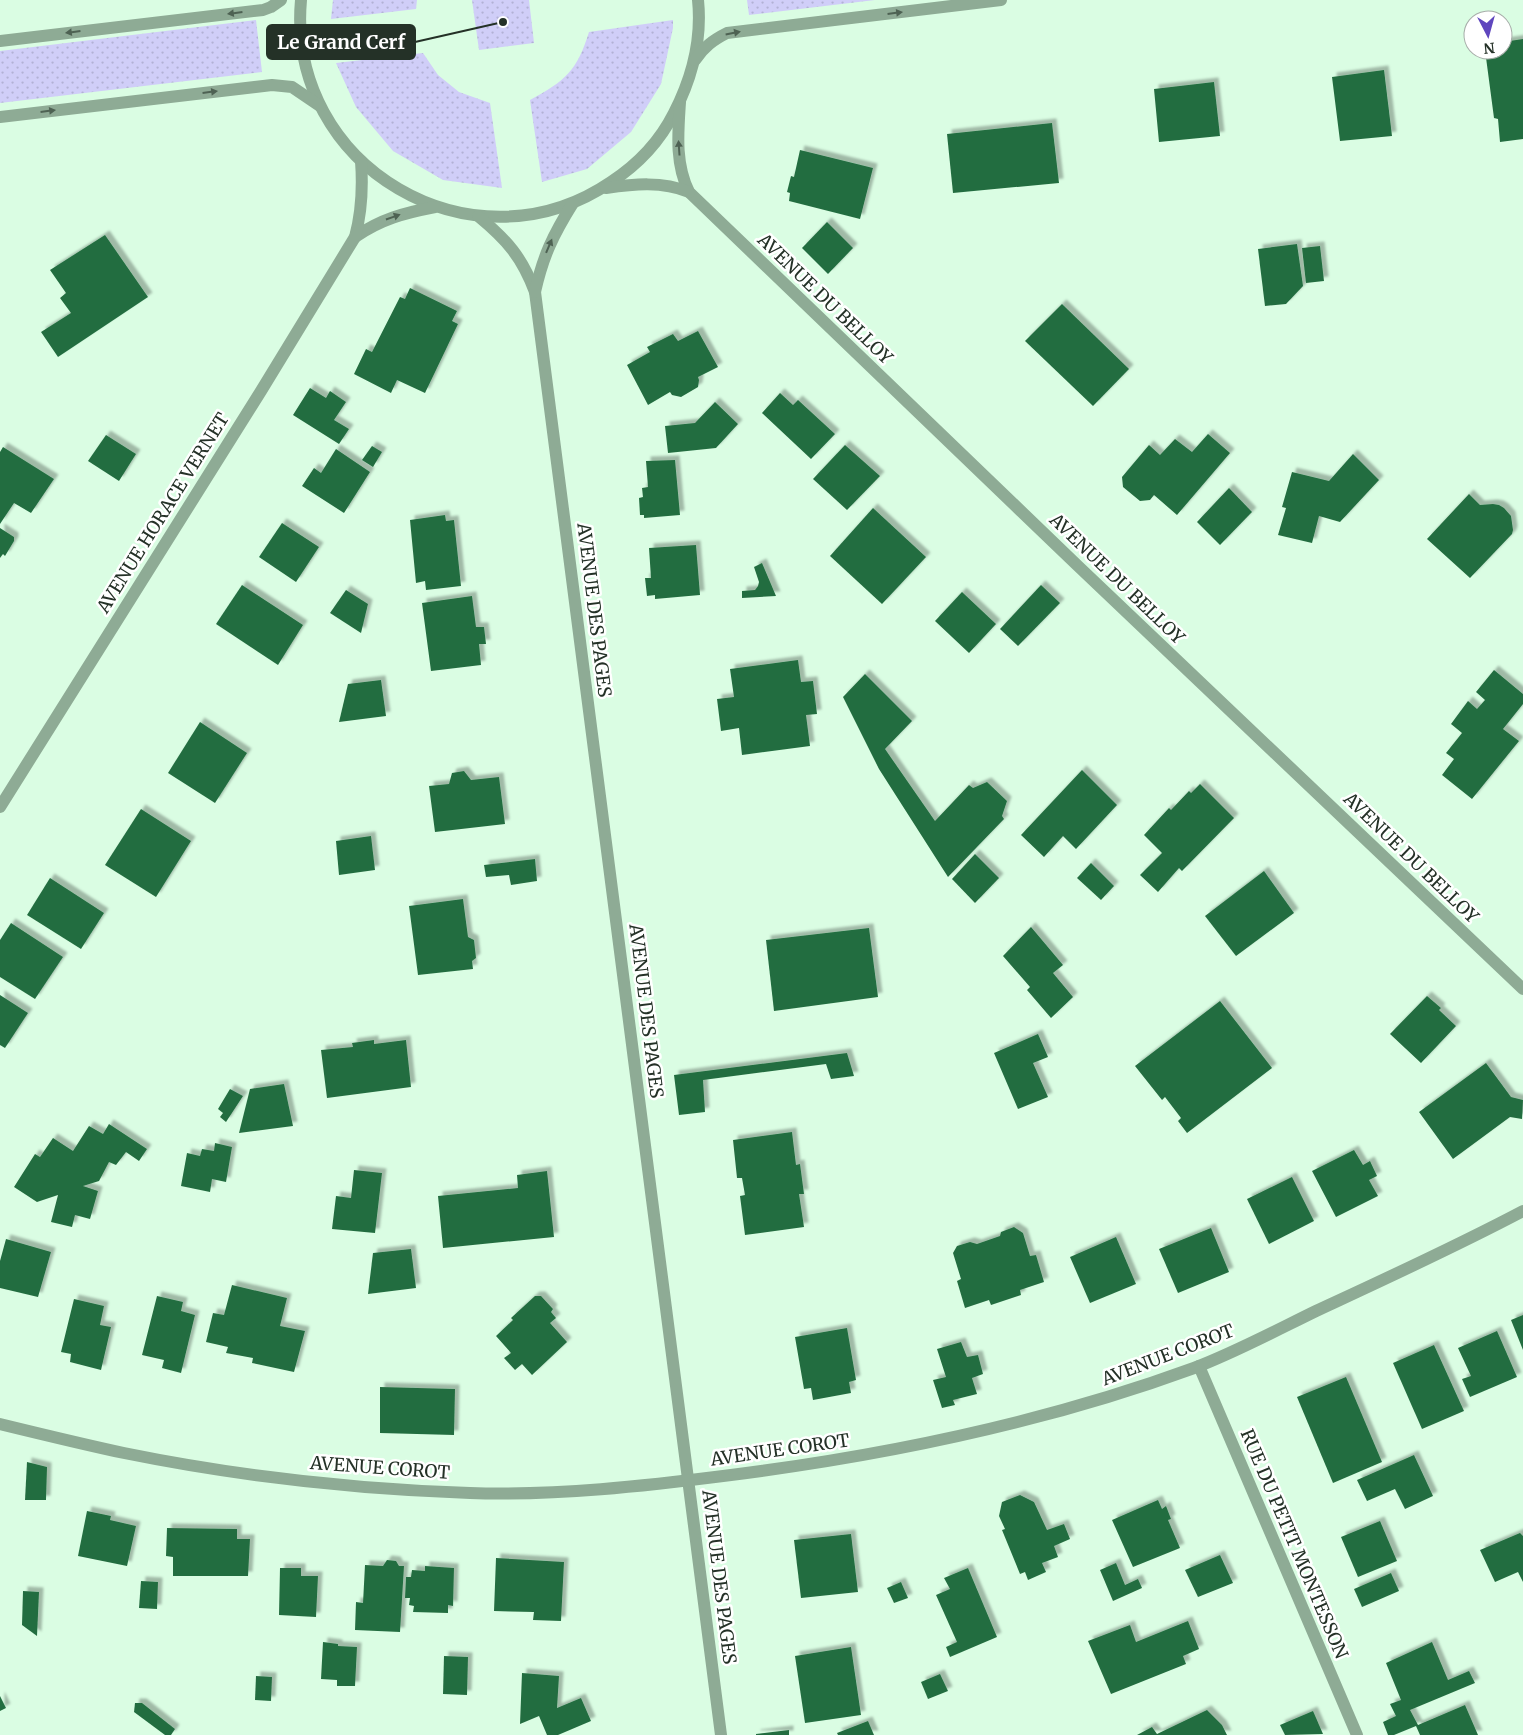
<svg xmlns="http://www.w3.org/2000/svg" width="1523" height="1735" font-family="Merriweather,serif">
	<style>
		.grass { fill: url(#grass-dots) }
		.building { fill: #246d40; filter: url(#shadow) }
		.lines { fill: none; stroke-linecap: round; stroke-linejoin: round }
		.minor { stroke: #8eab95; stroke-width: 12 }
		.oneway { fill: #4e6253 }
		.labels { text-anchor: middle; stroke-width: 5; stroke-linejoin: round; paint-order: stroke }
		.street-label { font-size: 18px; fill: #243127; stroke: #fff }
		.leader { fill: none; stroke: #243127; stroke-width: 2 }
		.callout-dot { fill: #243127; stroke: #fff; stroke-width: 2 }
		.callout { fill: #243127; stroke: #243127; stroke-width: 2 }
		.callout-label { font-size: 19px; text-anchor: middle; font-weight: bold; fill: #fff }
	</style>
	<defs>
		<pattern id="grass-dots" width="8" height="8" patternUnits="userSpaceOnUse" patternTransform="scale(1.25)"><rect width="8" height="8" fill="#d0cef8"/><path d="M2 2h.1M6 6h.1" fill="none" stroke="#b2b1d5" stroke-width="1.8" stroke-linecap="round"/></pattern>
		<filter id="shadow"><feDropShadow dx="4.5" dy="-4.5" stdDeviation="1" flood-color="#0004"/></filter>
	</defs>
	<rect width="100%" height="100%" fill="#dafde3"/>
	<g class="grass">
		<path d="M 333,0 L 417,0 L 416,9 L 331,19 Z"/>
		<path d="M 472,0 L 529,0 L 534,43 L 479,50 Z"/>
		<path d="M 747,0 L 875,0 L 749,15 Z"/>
		<path d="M 256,20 L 262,72 L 0,103 L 0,51 Z"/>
		<path d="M 673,20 L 673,28 L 661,84 L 631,132 L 587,169 L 542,182 L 530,100 C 565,81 577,71 589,32 Z"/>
		<path d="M 423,53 L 438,75 L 459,92 L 490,103 L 502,188 L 443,180 L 393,151 L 356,107 L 336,63 Z"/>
	</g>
	<g class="building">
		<path d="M 1523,39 L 1523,139 L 1500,142 L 1498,119 L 1494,118 L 1485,50 L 1503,50 L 1503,42 Z"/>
		<path d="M 1384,70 L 1392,136 L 1340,141 L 1332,77 Z"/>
		<path d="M 1214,82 L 1220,136 L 1159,142 L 1154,89 Z"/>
		<path d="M 1052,123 L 1059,183 L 953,193 L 947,134 Z"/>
		<path d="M 800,150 L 873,168 L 860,219 L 789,201 L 790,193 L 787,192 L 791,176 L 794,177 Z"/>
		<path d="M 827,222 L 853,248 L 828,274 L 802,248 Z"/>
		<path d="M 105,235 L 148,297 L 58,357 L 41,332 L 71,313 L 60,298 L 66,293 L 50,270 Z"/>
		<path d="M 1297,244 L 1303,286 L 1286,304 L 1265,306 L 1258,249 Z"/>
		<path d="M 1320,246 L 1324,281 L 1306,283 L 1302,248 Z"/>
		<path d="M 410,288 L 457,311 L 452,321 L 458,324 L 425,393 L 397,380 L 391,393 L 354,374 L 366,349 L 372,352 L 400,297 L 405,299 Z"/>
		<path d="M 1062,304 L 1129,369 L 1093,406 L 1025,341 Z"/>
		<path d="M 698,331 L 718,367 L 698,377 L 699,380 L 698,387 L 681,397 L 672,395 L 670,392 L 648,405 L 627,365 L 650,352 L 647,347 L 673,334 L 678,341 Z"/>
		<path d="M 310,388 L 326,398 L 330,391 L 346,402 L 334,420 L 349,429 L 339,444 L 293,415 Z"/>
		<path d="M 780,393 L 793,405 L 798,400 L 835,434 L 811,459 L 762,413 Z"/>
		<path d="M 715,402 L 738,424 L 716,448 L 668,453 L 665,426 L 695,423 Z"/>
		<path d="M 1208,434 L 1230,453 L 1177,515 L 1154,495 L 1150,500 L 1140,501 L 1123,487 L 1122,477 L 1149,445 L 1160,455 L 1175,439 L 1192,452 Z"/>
		<path d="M 106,435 L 136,454 L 119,481 L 88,461 Z"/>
		<path d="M 845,445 L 880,476 L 847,510 L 813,479 Z"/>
		<path d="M 372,446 L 382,452 L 373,467 L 362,460 Z"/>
		<path d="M 3,447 L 54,479 L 31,513 L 14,503 L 0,524 L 0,452 Z"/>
		<path d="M 336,449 L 370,472 L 344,513 L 302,486 L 314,468 L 321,473 Z"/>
		<path d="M 1353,454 L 1379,480 L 1340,522 L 1319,516 L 1312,543 L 1278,535 L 1286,508 L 1282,507 L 1292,472 L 1329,481 Z"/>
		<path d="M 675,460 L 680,515 L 644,518 L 644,515 L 640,515 L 639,498 L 643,497 L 642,488 L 648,487 L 646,461 Z"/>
		<path d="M 1229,488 L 1252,512 L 1220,545 L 1197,522 Z"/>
		<path d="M 1469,494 L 1480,505 L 1493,504 L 1499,505 L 1504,508 L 1511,516 L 1513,530 L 1512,534 L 1470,578 L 1427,539 Z"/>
		<path d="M 873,508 L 926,557 L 882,604 L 830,556 Z"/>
		<path d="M 445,515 L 446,521 L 454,520 L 461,586 L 426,590 L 425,581 L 416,583 L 410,520 Z"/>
		<path d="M 282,523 L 319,547 L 296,582 L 259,557 Z"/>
		<path d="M 0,528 L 14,537 L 14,541 L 5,556 L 3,554 L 0,558 Z"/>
		<path d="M 696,545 L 700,595 L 655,599 L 655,595 L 647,596 L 645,578 L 651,578 L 649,548 Z"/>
		<path d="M 762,563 L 776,596 L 742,598 L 742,591 L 755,590 L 758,586 L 759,582 L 754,567 Z"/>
		<path d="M 242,585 L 303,625 L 278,665 L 216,624 Z"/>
		<path d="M 1041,585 L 1060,603 L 1018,646 L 1000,629 Z"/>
		<path d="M 346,590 L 368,604 L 361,633 L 330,613 Z"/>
		<path d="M 962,592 L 996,624 L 969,653 L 935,621 Z"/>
		<path d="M 472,596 L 476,627 L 484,627 L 486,644 L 479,644 L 481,665 L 431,671 L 422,603 Z"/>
		<path d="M 798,660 L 801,682 L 813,681 L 817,714 L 806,715 L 810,746 L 742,755 L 739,728 L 721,731 L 717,699 L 734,697 L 730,669 Z"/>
		<path d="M 1494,670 L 1523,694 L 1523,704 L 1503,729 L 1519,741 L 1472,799 L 1442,775 L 1454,759 L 1446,753 L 1462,733 L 1451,724 L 1468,701 L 1477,709 L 1485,700 L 1476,692 Z"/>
		<path d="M 865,674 L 912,721 L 885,749 L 935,821 L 969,785 L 973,788 L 987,782 L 1007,801 L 1002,816 L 1004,819 L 948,877 L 879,769 L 843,697 Z"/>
		<path d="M 381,680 L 386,716 L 339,722 L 348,684 Z"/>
		<path d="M 200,722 L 247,753 L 215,803 L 168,773 Z"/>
		<path d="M 1082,770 L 1117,805 L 1076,849 L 1063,836 L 1044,857 L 1021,835 Z"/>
		<path d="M 464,771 L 471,780 L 499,777 L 505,824 L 435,832 L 429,786 L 449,784 L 452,773 Z"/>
		<path d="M 1200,784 L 1234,818 L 1182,871 L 1179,868 L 1158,892 L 1140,875 L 1162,853 L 1144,835 L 1169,808 L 1171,810 L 1189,791 L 1191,793 Z"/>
		<path d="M 141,809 L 191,841 L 156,897 L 105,865 Z"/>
		<path d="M 371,836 L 375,870 L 339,875 L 336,841 Z"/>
		<path d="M 975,854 L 999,878 L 975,903 L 952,879 Z"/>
		<path d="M 535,859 L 537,881 L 511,885 L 509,875 L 486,877 L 484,865 Z"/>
		<path d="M 1091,863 L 1114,886 L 1101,900 L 1077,878 Z"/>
		<path d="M 1264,871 L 1294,913 L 1236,956 L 1205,916 Z"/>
		<path d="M 50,878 L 104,913 L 81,949 L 27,915 Z"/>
		<path d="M 463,899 L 468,937 L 474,940 L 476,958 L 472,961 L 473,969 L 418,975 L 409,906 Z"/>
		<path d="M 11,923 L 63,957 L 35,999 L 0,977 L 0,940 Z"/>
		<path d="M 1031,927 L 1063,965 L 1053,973 L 1073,997 L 1051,1018 L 1027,990 L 1030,987 L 1003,956 Z"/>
		<path d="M 869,928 L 878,997 L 774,1011 L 766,940 Z"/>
		<path d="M 0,995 L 28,1013 L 5,1048 L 0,1045 Z"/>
		<path d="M 1427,996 L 1441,1008 L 1439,1010 L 1456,1026 L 1421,1063 L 1390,1034 Z"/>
		<path d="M 1220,1001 L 1272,1068 L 1187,1133 L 1178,1121 L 1181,1118 L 1165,1097 L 1162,1100 L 1135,1066 Z"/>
		<path d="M 1038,1034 L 1048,1057 L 1033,1063 L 1048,1097 L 1018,1109 L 994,1053 Z"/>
		<path d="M 374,1040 L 374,1044 L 406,1040 L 411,1087 L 327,1098 L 321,1050 L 353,1047 L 352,1043 Z"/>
		<path d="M 847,1053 L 854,1076 L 831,1079 L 826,1064 L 703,1080 L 705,1112 L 679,1115 L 674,1075 Z"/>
		<path d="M 1486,1063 L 1511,1097 L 1523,1100 L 1522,1119 L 1510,1117 L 1453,1159 L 1419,1112 Z"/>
		<path d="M 284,1084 L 293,1126 L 239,1133 L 250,1089 Z"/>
		<path d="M 230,1089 L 243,1096 L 226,1122 L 220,1117 L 223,1113 L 218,1109 Z"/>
		<path d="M 109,1124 L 147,1149 L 139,1161 L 126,1152 L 116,1165 L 109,1162 L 99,1181 L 83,1186 L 98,1191 L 90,1219 L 75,1215 L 72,1227 L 51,1222 L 58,1195 L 37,1202 L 14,1187 L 35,1154 L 40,1157 L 53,1138 L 73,1151 L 89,1126 L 103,1134 Z"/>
		<path d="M 792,1132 L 796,1165 L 800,1164 L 804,1194 L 799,1194 L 804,1227 L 745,1235 L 740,1196 L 745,1195 L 742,1178 L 737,1178 L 733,1140 Z"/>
		<path d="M 215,1143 L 232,1147 L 226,1182 L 212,1179 L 210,1192 L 181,1186 L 187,1153 L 200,1156 L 202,1149 L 214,1151 Z"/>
		<path d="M 1354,1150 L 1363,1165 L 1370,1161 L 1377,1176 L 1369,1180 L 1378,1196 L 1336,1217 L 1312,1171 Z"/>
		<path d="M 354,1170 L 382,1173 L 375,1233 L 332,1229 L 336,1196 L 351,1198 Z"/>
		<path d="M 547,1171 L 554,1237 L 443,1248 L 438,1196 L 518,1188 L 517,1175 Z"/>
		<path d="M 1292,1177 L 1314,1221 L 1269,1244 L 1247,1199 Z"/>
		<path d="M 1014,1227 L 1023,1233 L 1030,1256 L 1036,1255 L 1044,1282 L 1020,1290 L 1021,1295 L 991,1305 L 989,1300 L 965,1308 L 957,1281 L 961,1279 L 953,1253 L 957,1246 L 970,1242 L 977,1244 L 1000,1236 L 1001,1232 Z"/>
		<path d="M 1211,1228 L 1229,1272 L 1178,1293 L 1159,1249 Z"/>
		<path d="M 1116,1237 L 1136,1284 L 1090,1303 L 1070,1257 Z"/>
		<path d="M 6,1239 L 51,1252 L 38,1297 L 0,1288 L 0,1261 Z"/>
		<path d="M 411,1249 L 416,1288 L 368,1294 L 373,1253 Z"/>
		<path d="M 232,1285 L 287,1298 L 280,1326 L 305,1331 L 294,1372 L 252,1363 L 253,1358 L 226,1353 L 228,1347 L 206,1342 L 213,1313 L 224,1315 Z"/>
		<path d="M 157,1296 L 183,1302 L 181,1311 L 195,1315 L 181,1373 L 162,1368 L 164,1360 L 142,1355 Z"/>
		<path d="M 535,1296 L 541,1296 L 553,1309 L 551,1312 L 556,1318 L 550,1323 L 567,1342 L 532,1375 L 522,1364 L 515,1370 L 504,1358 L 511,1353 L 496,1336 L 513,1320 L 511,1318 Z"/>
		<path d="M 74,1299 L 104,1306 L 100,1325 L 111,1327 L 101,1370 L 70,1362 L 71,1354 L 61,1352 Z"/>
		<path d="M 1523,1315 L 1523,1350 L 1511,1320 Z"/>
		<path d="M 847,1328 L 856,1380 L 849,1382 L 851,1393 L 813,1400 L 811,1388 L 804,1389 L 795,1337 Z"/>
		<path d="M 1497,1331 L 1517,1377 L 1470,1397 L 1462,1379 L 1471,1376 L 1458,1348 Z"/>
		<path d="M 961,1342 L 967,1357 L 978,1355 L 983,1374 L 972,1378 L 977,1394 L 953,1400 L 955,1405 L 942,1408 L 933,1380 L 946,1377 L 937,1349 Z"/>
		<path d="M 1434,1345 L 1464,1411 L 1422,1429 L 1393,1363 Z"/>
		<path d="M 1346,1377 L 1382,1462 L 1333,1483 L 1297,1397 Z"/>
		<path d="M 380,1387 L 455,1389 L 454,1435 L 380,1433 Z"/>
		<path d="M 1414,1455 L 1433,1496 L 1405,1509 L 1395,1489 L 1367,1501 L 1357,1480 Z"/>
		<path d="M 27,1462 L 47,1467 L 46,1500 L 25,1500 Z"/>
		<path d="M 1020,1495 L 1034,1502 L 1047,1530 L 1064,1524 L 1070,1539 L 1054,1546 L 1058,1557 L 1042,1563 L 1046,1572 L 1028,1580 L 1025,1572 L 1020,1574 L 1002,1530 L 1005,1529 L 999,1516 L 1002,1502 Z"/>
		<path d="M 1158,1500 L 1162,1509 L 1166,1506 L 1171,1519 L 1168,1520 L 1180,1548 L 1133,1567 L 1112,1520 Z"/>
		<path d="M 87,1511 L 111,1516 L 110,1520 L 136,1526 L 127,1566 L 78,1556 Z"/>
		<path d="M 1380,1521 L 1397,1561 L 1358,1577 L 1341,1537 Z"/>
		<path d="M 167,1528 L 237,1529 L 237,1539 L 250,1539 L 248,1576 L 173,1576 L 173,1557 L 166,1556 Z"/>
		<path d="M 1520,1533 L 1523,1536 L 1523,1582 L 1518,1572 L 1495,1582 L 1480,1550 Z"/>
		<path d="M 851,1534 L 858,1592 L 801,1598 L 794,1540 Z"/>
		<path d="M 1220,1555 L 1233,1583 L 1198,1597 L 1185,1570 Z"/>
		<path d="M 496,1558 L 564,1562 L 561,1621 L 533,1620 L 534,1612 L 494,1611 Z"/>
		<path d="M 387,1560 L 396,1561 L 399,1566 L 404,1566 L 400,1632 L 355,1630 L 356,1602 L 363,1603 L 365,1565 L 383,1566 Z"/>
		<path d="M 1116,1563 L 1125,1585 L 1138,1579 L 1142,1588 L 1113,1601 L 1100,1570 Z"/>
		<path d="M 425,1566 L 454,1568 L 453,1606 L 448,1605 L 448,1613 L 413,1612 L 414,1606 L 409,1605 L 410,1598 L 405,1598 L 406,1577 L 411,1577 L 412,1570 L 425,1571 Z"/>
		<path d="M 280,1568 L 301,1568 L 301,1576 L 318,1576 L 316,1617 L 279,1615 Z"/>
		<path d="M 968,1568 L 997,1637 L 950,1657 L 946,1647 L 957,1642 L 936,1595 L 950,1589 L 944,1578 Z"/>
		<path d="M 1391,1573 L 1399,1591 L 1362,1607 L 1354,1589 Z"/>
		<path d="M 141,1581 L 158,1582 L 157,1609 L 139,1608 Z"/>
		<path d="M 901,1582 L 908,1598 L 894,1603 L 887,1588 Z"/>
		<path d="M 23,1591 L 39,1592 L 37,1636 L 22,1625 Z"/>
		<path d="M 1188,1621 L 1199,1649 L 1183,1656 L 1186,1664 L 1111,1694 L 1088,1641 L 1130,1625 L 1136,1642 Z"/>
		<path d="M 323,1642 L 338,1644 L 338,1646 L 357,1647 L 355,1686 L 337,1686 L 337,1680 L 321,1679 Z"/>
		<path d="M 1432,1642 L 1448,1680 L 1469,1671 L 1475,1683 L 1410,1710 L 1418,1725 L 1465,1705 L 1478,1735 L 1420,1735 L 1416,1726 L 1394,1735 L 1388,1735 L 1383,1722 L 1396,1716 L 1390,1704 L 1401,1700 L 1386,1663 Z"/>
		<path d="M 851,1647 L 861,1715 L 805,1723 L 795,1656 Z"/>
		<path d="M 444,1656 L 468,1657 L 467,1695 L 443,1694 Z"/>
		<path d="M 522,1673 L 559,1676 L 557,1708 L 581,1698 L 591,1721 L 558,1735 L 547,1735 L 539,1716 L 520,1724 Z"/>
		<path d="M 940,1674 L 948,1691 L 928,1699 L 921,1682 Z"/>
		<path d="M 256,1676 L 272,1677 L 271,1701 L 255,1700 Z"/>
		<path d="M 0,1696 L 6,1708 L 0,1711 Z"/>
		<path d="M 135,1703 L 142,1703 L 175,1729 L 171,1735 L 165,1735 L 134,1712 Z"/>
		<path d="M 1207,1710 L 1222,1725 L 1227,1735 L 1137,1735 L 1152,1727 L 1157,1734 Z"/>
		<path d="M 1313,1711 L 1323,1734 L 1285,1735 L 1280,1725 Z"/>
		<path d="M 868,1721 L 874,1735 L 838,1735 L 837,1733 Z"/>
		<path d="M 789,1730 L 789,1735 L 756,1735 L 756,1734 Z"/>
	</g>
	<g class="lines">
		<g class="minor">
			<path d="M 301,0 C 286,167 473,276 611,182 C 637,165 660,141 674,113 C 692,78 702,39 698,0"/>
			<path d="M 0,41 L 263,10 L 271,7 L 281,0"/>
			<path d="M 695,60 C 704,47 713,40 727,33 L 1001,0"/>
			<path d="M 680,102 C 678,133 675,164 689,192 L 1078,566 L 1523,989"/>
			<path d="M 0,117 L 272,85 L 292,87 L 320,106"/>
			<path d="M 606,188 C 634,184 662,181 689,192"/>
			<path d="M 478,216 C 507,240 522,257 535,292 L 721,1735"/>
			<path d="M 355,237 C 381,219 404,213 435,207"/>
			<path d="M 535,292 C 543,256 553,235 573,203"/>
			<path d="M 0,807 L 261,391 L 355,237 C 362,211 363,188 361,161"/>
			<path d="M 1199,1366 L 1357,1735"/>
			<path d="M 0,1424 C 41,1434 82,1444 124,1453 C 237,1476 354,1489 470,1493 C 557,1496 645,1486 731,1475 C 889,1455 1044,1423 1194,1368 C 1234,1353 1277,1330 1316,1311 C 1385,1279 1455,1247 1523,1211"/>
		</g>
	</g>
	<defs><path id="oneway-solid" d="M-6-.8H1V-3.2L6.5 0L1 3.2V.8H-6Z" transform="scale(1.25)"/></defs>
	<g class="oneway">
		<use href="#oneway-solid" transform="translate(235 13) rotate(173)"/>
		<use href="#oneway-solid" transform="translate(895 13) rotate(-7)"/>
		<use href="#oneway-solid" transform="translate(73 32) rotate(173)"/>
		<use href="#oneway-solid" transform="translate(733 33) rotate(-11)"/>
		<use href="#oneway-solid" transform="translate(210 92) rotate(-7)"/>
		<use href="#oneway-solid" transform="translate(48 111) rotate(-7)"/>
		<use href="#oneway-solid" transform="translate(679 148) rotate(-94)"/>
		<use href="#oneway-solid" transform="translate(393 217) rotate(-19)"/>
		<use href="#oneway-solid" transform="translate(549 246) rotate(-67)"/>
	</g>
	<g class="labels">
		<g class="street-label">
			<text transform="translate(825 299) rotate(44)" y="6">AVENUE DU BELLOY</text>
			<text transform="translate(163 513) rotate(-58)" y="6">AVENUE HORACE VERNET</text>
			<text transform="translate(1117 579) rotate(44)" y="6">AVENUE DU BELLOY</text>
			<text transform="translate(594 610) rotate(83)" y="6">AVENUE DES PAGES</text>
			<text transform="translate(1411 858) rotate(44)" y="6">AVENUE DU BELLOY</text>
			<text transform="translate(646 1011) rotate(83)" y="6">AVENUE DES PAGES</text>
			<text transform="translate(1168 1355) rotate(-21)" y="6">AVENUE COROT</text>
			<text transform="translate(780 1450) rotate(-8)" y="6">AVENUE COROT</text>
			<text transform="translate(380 1468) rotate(4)" y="6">AVENUE COROT</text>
			<text transform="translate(1294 1544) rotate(67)" y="6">RUE DU PETIT MONTESSON</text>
			<text transform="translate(719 1577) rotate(83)" y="6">AVENUE DES PAGES</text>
		</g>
	</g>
	<path class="leader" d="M503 22L415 42"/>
	<circle class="callout-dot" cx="503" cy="22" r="5"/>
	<rect class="callout" x="267" y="25" width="148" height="34" rx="5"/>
	<g class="callout-label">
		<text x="341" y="49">Le Grand Cerf</text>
	</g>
	<g transform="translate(1488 35) rotate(174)"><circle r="24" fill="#ffffff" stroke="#a7ada9"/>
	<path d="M0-4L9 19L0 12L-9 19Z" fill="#5f46be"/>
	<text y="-8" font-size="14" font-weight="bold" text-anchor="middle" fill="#243127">N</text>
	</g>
</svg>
